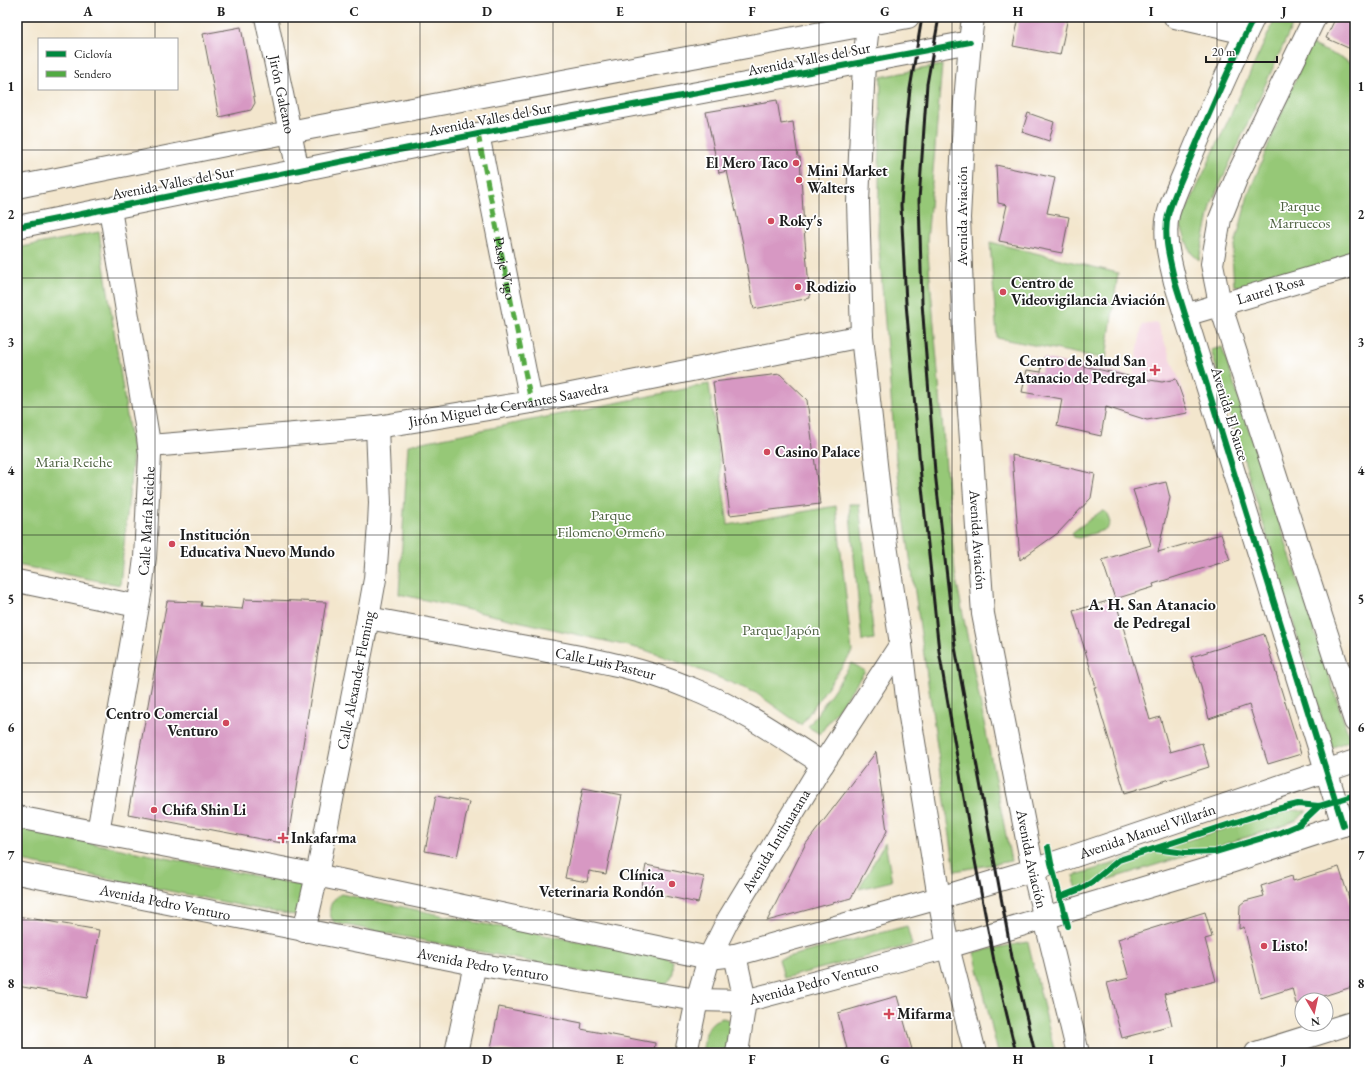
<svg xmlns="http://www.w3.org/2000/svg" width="1372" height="1070" font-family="'EB Garamond',serif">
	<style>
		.built { fill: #f3cfde }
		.green { fill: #96c877; stroke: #59724a }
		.building { fill: #d798c3 }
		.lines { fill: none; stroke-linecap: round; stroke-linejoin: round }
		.street-casing { stroke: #67635a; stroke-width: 24 }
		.secondary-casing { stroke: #67635a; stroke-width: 24 }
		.primary-casing { stroke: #67635a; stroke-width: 24 }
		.street { stroke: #fff; stroke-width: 22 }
		.secondary { stroke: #fff; stroke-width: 22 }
		.primary { stroke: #fff; stroke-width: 22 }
		.rail { stroke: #1c1c1c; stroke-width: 3 }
		.quiet { stroke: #52a943; stroke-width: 5; stroke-dasharray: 10 5; stroke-linecap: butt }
		.cycleway-casing { stroke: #fff; stroke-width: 8 }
		.cycleway { stroke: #00873e; stroke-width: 6 }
		.grid { fill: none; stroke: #1c1c1c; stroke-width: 1; stroke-opacity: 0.55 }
		.poi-dot { fill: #d1495b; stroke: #fff; stroke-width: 1.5 }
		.labels { text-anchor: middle; stroke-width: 3.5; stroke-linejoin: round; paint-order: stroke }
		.street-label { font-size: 15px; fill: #1c1c1c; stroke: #fff }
		.poi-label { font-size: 15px; font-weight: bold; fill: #1c1c1c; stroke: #fff; text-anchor: start }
		.park-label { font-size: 15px; fill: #4d6140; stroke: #fff }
		.neighbourhood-label { font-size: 16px; font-weight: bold; fill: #1c1c1c; stroke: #fff }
		.neatline { fill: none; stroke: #1c1c1c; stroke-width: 1.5 }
		.grid-label { font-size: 13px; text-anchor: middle; font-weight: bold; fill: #1c1c1c }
	</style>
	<rect width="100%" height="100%" fill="#fff"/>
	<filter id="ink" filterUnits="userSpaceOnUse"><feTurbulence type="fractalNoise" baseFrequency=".025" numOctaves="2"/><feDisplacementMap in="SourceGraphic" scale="8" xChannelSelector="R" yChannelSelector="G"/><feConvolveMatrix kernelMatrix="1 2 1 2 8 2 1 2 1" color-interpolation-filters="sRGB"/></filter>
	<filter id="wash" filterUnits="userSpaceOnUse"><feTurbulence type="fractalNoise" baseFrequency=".012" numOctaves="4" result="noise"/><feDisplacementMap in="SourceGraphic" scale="16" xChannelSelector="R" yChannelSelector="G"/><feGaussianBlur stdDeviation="0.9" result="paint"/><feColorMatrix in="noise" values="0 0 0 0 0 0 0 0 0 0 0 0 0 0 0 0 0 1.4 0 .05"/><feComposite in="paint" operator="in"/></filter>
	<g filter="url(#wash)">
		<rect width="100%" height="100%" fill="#f3e6cd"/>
		<path class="built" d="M 1157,323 L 1193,415 L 1145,422 L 1126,417 L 1142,325 Z"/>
		<g class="green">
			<path d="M 1276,17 L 1296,17 L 1212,202 L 1199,260 L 1191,253 L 1180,224 Z"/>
			<path d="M 1310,44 L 1355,64 L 1355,257 L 1249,290 L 1234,285 L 1232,257 L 1248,195 Z"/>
			<path d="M 942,65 L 927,242 L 955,573 L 1011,861 L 955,871 L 896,460 L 878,236 L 881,77 Z"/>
			<path d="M 99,232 L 133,455 L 120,585 L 17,565 L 17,248 Z"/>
			<path d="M 990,242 L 1118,273 L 1106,359 L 997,338 Z"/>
			<path d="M 1222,347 L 1350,740 L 1331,748 L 1211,350 Z"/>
			<path d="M 709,384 L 728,525 L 836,506 L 852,652 L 801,725 L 756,693 L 705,672 L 645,650 L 399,594 L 408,445 Z"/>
			<path d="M 849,504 L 859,504 L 874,639 L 862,641 Z"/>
			<path d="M 1104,511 L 1107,513 L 1110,523 L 1107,529 L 1079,538 L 1074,537 L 1072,533 L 1074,531 L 1100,512 Z"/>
			<path d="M 852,663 L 865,671 L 820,734 L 808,727 Z"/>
			<path d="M 1294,810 L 1307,811 L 1297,820 L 1280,827 L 1077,889 L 1073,876 L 1275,813 Z"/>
			<path d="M 17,828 L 285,882 L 303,886 L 306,891 L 300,912 L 294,915 L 258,909 L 17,860 Z"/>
			<path d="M 885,842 L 892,881 L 859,889 Z"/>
			<path d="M 341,894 L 484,924 L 666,957 L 673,961 C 675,974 671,983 659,987 L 335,923 C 326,914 329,900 341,894 Z"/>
			<path d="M 907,926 L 912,945 L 784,978 L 779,959 Z"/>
			<path d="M 1028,942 L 1055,1053 L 998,1053 L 974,952 Z"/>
			<path d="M 723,1018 L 733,1021 L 731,1053 L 702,1053 C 705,1038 705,1021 723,1018 Z"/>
		</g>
		<g id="blocks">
			<g class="building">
				<path d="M 1019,17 L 1068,17 L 1060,55 L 1013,46 Z"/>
				<path d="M 1336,17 L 1347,17 L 1355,21 L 1355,51 L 1326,38 Z"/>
				<path d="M 241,27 L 255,103 L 251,110 L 219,117 L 203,34 Z"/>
				<path d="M 777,100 L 781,124 L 793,122 L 798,157 L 800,157 L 804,229 L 810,298 L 754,309 L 743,244 L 727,171 L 719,173 L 706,112 Z"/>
				<path d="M 1028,113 L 1054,122 L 1049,141 L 1022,132 Z"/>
				<path d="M 996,165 L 1055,178 L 1047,213 L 1069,217 L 1062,253 L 999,241 L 1007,205 L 998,203 Z"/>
				<path d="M 1043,358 L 1069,364 L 1070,363 L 1132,377 L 1162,382 L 1176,379 L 1188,413 L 1147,420 L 1106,407 L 1101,436 L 1057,426 L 1062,399 L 1022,392 L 1027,370 L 1041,372 Z"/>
				<path d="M 780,374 L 807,400 L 820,504 L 730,515 L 713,382 Z"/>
				<path d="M 1012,455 L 1095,474 L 1091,498 L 1058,533 L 1020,560 Z"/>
				<path d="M 1166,482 L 1170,498 L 1158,552 L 1221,534 L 1230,560 L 1153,584 L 1154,587 L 1115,599 L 1102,560 L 1151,545 L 1133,490 Z"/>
				<path d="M 244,599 L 326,602 L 287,844 L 128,814 L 167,601 L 202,602 L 201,606 L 242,609 Z"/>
				<path d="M 1115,599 L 1150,720 L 1160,717 L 1170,752 L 1202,743 L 1209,767 L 1125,793 L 1101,713 L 1094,687 L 1096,687 L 1073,611 Z"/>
				<path d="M 1264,634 L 1301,754 L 1268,764 L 1249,705 L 1209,719 L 1200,683 L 1191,657 Z"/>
				<path d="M 876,752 L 887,831 L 851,898 L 767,921 L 805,845 Z"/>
				<path d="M 583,788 L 622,795 L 606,874 L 589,871 L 587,882 L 565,878 Z"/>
				<path d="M 436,796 L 469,802 L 457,857 L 425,851 Z"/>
				<path d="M 646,865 L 704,877 L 698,903 L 641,891 Z"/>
				<path d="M 1339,867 L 1355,917 L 1355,986 L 1311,1000 L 1302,1000 L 1302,1003 L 1296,1004 L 1292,988 L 1261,998 L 1244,927 L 1239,929 L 1240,905 L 1245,901 L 1264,896 L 1261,886 L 1292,876 L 1293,881 Z"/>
				<path d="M 1205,912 L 1212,937 L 1205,939 L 1216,981 L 1164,994 L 1172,1025 L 1122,1038 L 1107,983 L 1129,978 L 1118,939 Z"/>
				<path d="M 17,916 L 99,930 L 87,998 L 17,986 Z"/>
				<path d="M 897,996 L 913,1053 L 848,1053 L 838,1013 Z"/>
				<path d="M 499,1007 L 582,1023 L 581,1029 L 655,1043 L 654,1053 L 519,1053 L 491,1048 Z"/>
			</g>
		</g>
	</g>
	<g filter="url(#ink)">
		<use href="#blocks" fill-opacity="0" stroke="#67635a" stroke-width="1"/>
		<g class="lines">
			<defs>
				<g id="street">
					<path id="s1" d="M 266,17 L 298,171"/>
					<path d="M 1175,17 L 1246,33"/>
					<path d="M 478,134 L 531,402"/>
					<path id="s2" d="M 1185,315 L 1355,265"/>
					<path id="s3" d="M 150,446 L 377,427 L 531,402 L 862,336"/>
					<path d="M 17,581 L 137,606"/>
					<path id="s4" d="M 368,618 C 423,628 477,638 532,648 C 585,658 640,667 690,688 C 738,707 780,736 823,764"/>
					<path id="s5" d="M 98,832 L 141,589 L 145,558 L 150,455 L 148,437 L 110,209"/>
					<path id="s6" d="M 304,931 L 317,875 L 368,618 L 375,579 L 379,524 L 380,503 L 377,427"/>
					<path d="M 456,1053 L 475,964"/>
					<path d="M 1256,1053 L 1355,1022"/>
				</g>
				<g id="secondary">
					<path d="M 1254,17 C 1231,63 1210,111 1190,159 C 1183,177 1173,196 1168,215 C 1163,237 1170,260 1175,282 L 1343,825"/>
					<path d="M 1315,17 L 1238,174 L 1220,219 L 1212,264 L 1220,304 L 1355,721"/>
					<path d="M 17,187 L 310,128 L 908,17"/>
					<path d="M 17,227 L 478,134 L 970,42"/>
					<path id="s7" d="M 17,817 L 302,872 L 709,958 L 735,955 L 939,898 L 1033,870 L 1355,761"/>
					<path id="s8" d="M 17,873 L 475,964 L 697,1000 L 745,1001 L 948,947 L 1230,862 L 1355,821"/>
					<path d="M 735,955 L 745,1001 L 737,1053"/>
					<path id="s9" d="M 686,1053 L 697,1000 L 709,958 L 728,920 L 817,773 L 901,644"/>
				</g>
				<g id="primary">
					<path d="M 869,17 L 864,62 L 858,202 L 862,336 L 882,519 L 901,644 L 907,698 L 939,898 L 948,947 L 975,1053"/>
					<path id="s10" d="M 973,17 L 970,42 L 965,102 L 959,218 L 964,339 L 983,614 L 1033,870 L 1078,1053"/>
				</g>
			</defs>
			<use href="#street" class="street-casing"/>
			<use href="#secondary" class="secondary-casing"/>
			<use href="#primary" class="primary-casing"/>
			<use href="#street" class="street"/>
			<use href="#secondary" class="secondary"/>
			<use href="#primary" class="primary"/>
			<g class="rail">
				<path d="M 922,17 L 910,89 L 906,127 L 901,205 L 906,303 L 921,477 L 939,651 L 972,845 L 994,961 L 1016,1053"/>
				<path d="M 939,17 L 927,84 L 919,200 L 922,303 L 935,472 L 955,647 L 1012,957 L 1035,1053"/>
			</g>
			<path class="quiet" id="s11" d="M 478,134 L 531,402"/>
			<defs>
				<g id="cycleway">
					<path d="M 1254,17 C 1231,63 1210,111 1190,159 C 1183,177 1173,196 1168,215 C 1163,237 1170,260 1175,282 L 1343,825"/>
					<path d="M 17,227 L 478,134 L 970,42"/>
					<path d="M 1048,847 L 1051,863 L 1068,926"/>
					<path d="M 1155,849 L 1185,853 L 1215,852 L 1279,833 L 1300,824 L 1319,806"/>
					<path d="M 1060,897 L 1078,890 L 1091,883 L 1119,860 L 1273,810 L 1298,804 L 1319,806 L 1355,795"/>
				</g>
			</defs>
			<use href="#cycleway" class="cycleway-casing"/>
			<use href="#cycleway" class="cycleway"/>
		</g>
	</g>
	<path class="grid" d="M 155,17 L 155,39M 288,17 L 288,1053M 420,17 L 420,1053M 553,17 L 553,1053M 686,17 L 686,1053M 819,17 L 819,1053M 952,17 L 952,1053M 1084,17 L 1084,1053M 1217,17 L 1217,1053M 155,89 L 155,1053M 17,150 L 1355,150M 17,278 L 1355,278M 17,407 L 1355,407M 17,535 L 1355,535M 17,663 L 1355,663M 17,792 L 1355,792M 17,920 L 1355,920"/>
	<g class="poi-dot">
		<circle cx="796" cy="163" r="4"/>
		<circle cx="799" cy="180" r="4"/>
		<circle cx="771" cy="221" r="4"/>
		<circle cx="798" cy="287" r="4"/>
		<circle cx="1003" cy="292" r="4"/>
		<path d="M1153 364h4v4h4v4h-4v4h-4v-4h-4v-4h4z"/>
		<circle cx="767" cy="452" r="4"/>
		<circle cx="172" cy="544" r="4"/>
		<circle cx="226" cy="723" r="4"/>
		<circle cx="154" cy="810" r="4"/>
		<path d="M281 832h4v4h4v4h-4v4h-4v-4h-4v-4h4z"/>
		<circle cx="672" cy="884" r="4"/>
		<circle cx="1264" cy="946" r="4"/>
		<path d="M887 1008h4v4h4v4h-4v4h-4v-4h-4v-4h4z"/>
	</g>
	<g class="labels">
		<g class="street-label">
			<text transform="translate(809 59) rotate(-11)" y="5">Avenida Valles del Sur</text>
			<text dy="5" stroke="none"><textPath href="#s1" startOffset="79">Jirón Galeano</textPath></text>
			<text transform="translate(490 119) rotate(-11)" y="5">Avenida Valles del Sur</text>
			<text transform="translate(173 183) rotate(-11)" y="5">Avenida Valles del Sur</text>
			<text transform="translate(962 216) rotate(-90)" y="5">Avenida Aviación</text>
			<text dy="5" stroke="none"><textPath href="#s11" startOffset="137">Pasaje Vigo</textPath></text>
			<text dy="5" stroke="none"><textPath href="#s2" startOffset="89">Laurel Rosa</textPath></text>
			<text dy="5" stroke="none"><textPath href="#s3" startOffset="361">Jirón Miguel de Cervantes Saavedra</textPath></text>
			<text transform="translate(1230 414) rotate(73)" y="5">Avenida El Sauce</text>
			<text dy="5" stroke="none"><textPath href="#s5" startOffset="315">Calle María Reiche</textPath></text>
			<text dy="5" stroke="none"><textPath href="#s10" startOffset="524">Avenida Aviación</textPath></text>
			<text dy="5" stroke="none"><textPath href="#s4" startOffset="242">Calle Luis Pasteur</textPath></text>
			<text dy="5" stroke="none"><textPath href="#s6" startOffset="256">Calle Alexander Fleming</textPath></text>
			<text dy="5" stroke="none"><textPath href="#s7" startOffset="1163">Avenida Manuel Villarán</textPath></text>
			<text dy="5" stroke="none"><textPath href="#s9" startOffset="233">Avenida Intihuatana</textPath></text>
			<text dy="5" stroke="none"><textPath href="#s10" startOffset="848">Avenida Aviación</textPath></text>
			<text dy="5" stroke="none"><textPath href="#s8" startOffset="151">Avenida Pedro Venturo</textPath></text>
			<text dy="5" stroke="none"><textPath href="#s8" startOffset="475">Avenida Pedro Venturo</textPath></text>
			<text dy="5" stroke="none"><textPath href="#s8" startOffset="811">Avenida Pedro Venturo</textPath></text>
		</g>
		<g class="poi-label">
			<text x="788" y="168" text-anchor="end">El Mero Taco</text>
			<text x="807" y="176">Mini Market<tspan x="807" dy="17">Walters</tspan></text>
			<text x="779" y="226">Roky's</text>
			<text x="1011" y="288">Centro de<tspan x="1011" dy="17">Videovigilancia Aviación</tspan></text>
			<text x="806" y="292">Rodizio</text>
			<text x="1146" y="366" text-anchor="end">Centro de Salud San<tspan x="1146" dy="17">Atanacio de Pedregal</tspan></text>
			<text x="775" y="457">Casino Palace</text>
			<text x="180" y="540">Institución<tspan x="180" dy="17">Educativa Nuevo Mundo</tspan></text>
			<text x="218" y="719" text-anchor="end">Centro Comercial<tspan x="218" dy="17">Venturo</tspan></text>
			<text x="162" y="815">Chifa Shin Li</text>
			<text x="291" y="843">Inkafarma</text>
			<text x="664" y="880" text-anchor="end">Clínica<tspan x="664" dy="17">Veterinaria Rondón</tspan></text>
			<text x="1272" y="951">Listo!</text>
			<text x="897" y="1019">Mifarma</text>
		</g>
		<g class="park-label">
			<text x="1300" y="211">Parque<tspan x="1300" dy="17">Marruecos</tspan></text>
			<text x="74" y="467">Maria Reiche</text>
			<text x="611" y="520">Parque<tspan x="611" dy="17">Filomeno Ormeño</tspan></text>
			<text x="781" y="635">Parque Japón</text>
		</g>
		<g class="neighbourhood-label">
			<text x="1152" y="610">A. H. San Atanacio<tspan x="1152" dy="18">de Pedregal</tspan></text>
		</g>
	</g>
	<rect width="1372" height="1070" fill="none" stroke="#fff" stroke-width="44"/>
	<rect x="38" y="38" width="140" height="52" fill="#ffffff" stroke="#a4a4a4"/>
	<rect x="46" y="51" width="20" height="6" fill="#00873e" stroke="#a4a4a4"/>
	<text x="74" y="58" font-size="12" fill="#1c1c1c">Ciclovía</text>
	<rect x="46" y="71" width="20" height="6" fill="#52a943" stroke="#a4a4a4"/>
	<text x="74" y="78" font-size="12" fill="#1c1c1c">Sendero</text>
	<g transform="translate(1314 1012) rotate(171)"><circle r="19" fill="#ffffff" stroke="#a4a4a4"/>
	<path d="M0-3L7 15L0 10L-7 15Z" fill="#d1495b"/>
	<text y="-6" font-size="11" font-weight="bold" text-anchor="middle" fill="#1c1c1c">N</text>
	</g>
	<path d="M1206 56v6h71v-6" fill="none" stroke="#1c1c1c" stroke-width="2"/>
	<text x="1212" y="56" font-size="12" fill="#1c1c1c" stroke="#ffffff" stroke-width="3" paint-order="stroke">20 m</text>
	<rect x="22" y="22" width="1328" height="1026" class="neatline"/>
	<g class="grid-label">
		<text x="88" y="16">A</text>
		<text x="221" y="16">B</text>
		<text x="354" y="16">C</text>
		<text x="487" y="16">D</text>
		<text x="620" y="16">E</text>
		<text x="752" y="16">F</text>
		<text x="885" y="16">G</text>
		<text x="1018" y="16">H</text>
		<text x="1151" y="16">I</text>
		<text x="1284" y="16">J</text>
		<text x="11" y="91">1</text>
		<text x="1361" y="91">1</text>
		<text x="11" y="219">2</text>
		<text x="1361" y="219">2</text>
		<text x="11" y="347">3</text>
		<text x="1361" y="347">3</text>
		<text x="11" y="475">4</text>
		<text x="1361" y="475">4</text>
		<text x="11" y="604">5</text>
		<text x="1361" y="604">5</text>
		<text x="11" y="732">6</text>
		<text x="1361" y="732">6</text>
		<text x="11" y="860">7</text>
		<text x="1361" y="860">7</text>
		<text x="11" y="988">8</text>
		<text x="1361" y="988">8</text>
		<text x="88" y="1064">A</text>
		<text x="221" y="1064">B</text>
		<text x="354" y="1064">C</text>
		<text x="487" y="1064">D</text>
		<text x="620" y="1064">E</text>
		<text x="752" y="1064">F</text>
		<text x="885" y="1064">G</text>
		<text x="1018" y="1064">H</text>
		<text x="1151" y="1064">I</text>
		<text x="1284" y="1064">J</text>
	</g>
</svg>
